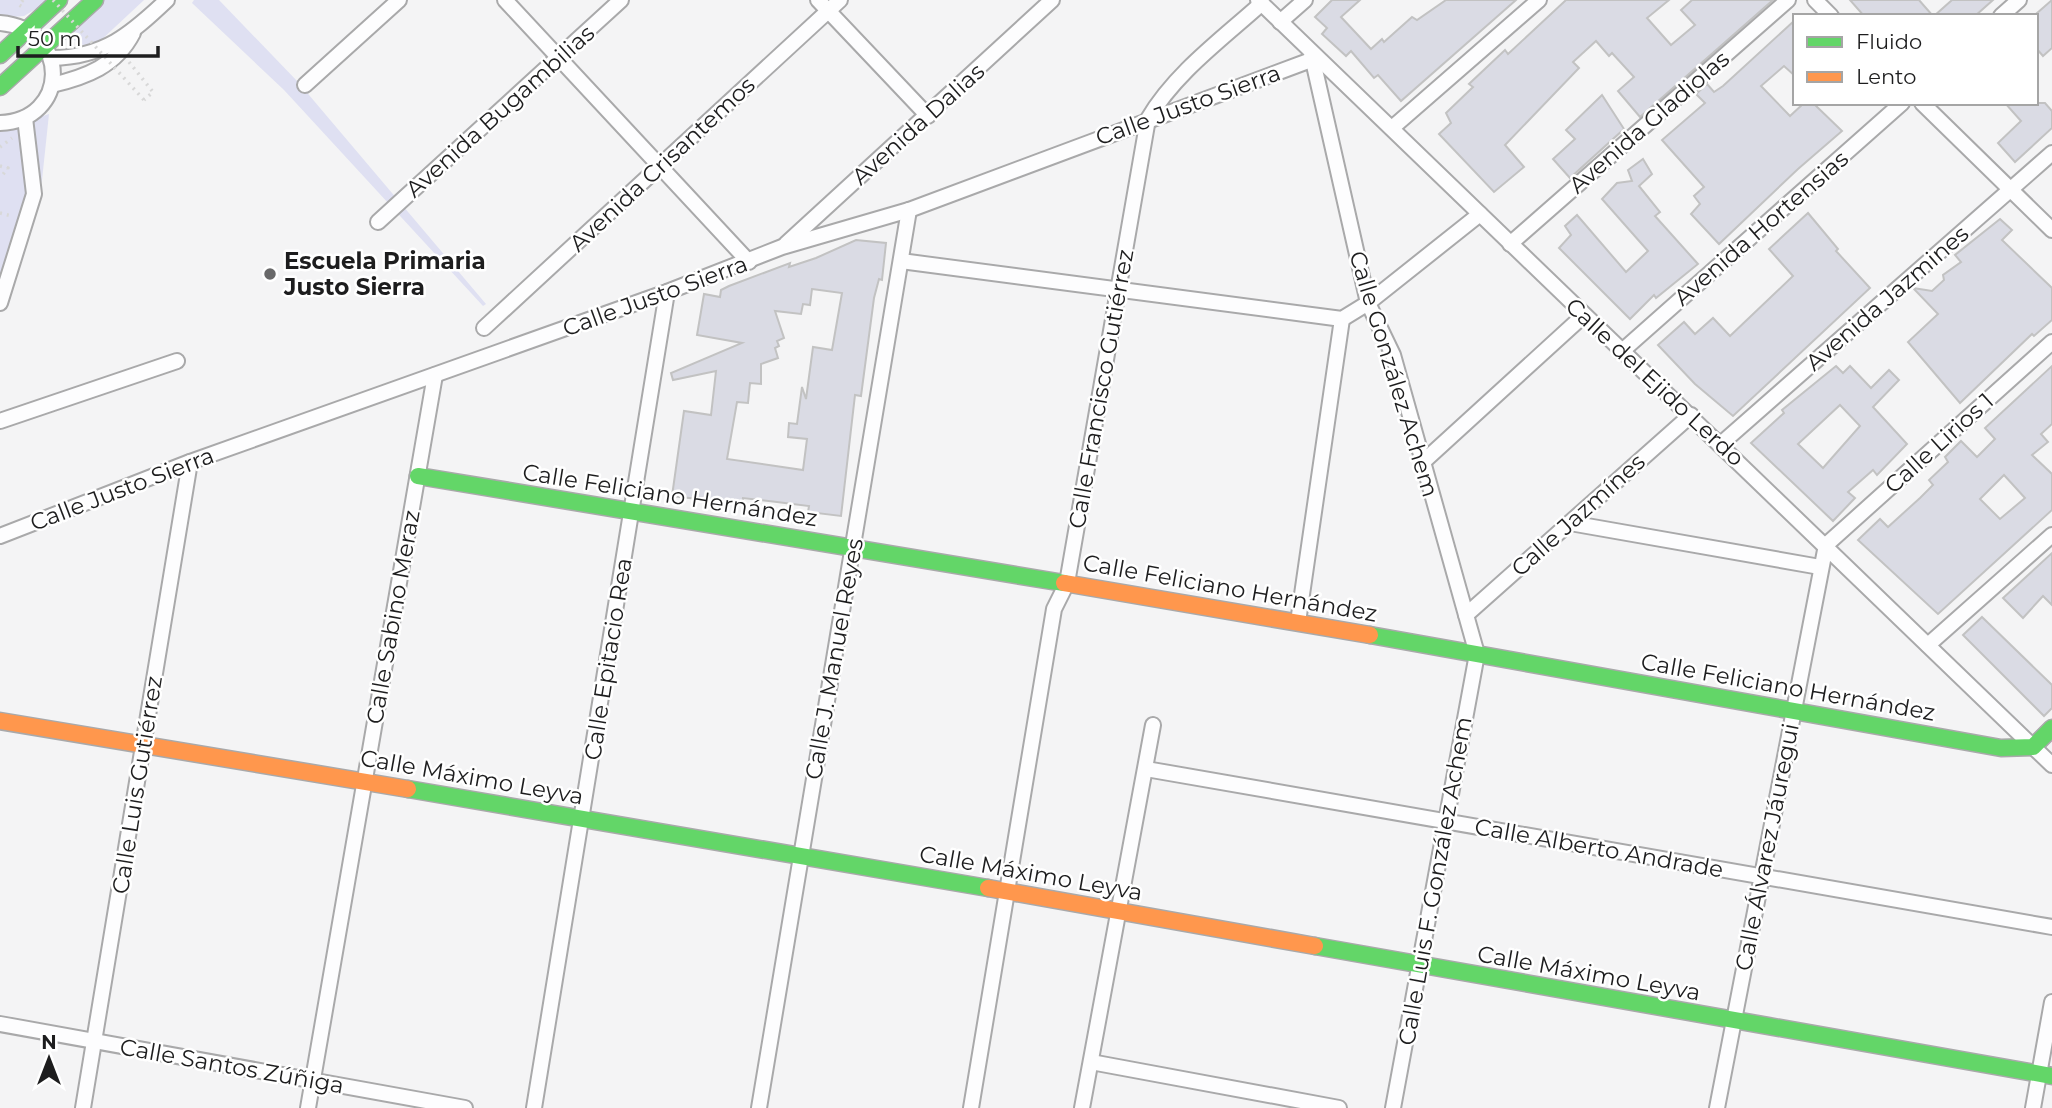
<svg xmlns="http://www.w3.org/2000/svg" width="2052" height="1108" font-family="Montserrat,sans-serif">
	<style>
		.green { fill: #dfe0f2 }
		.building { fill: #dadbe4; stroke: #c2c2c2; stroke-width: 2; fill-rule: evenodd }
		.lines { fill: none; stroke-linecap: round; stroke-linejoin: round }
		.street-casing { stroke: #a9a9aa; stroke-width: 18 }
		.fast-casing { stroke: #a9a9aa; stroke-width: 19 }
		.slow-casing { stroke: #a9a9aa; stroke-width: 19 }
		.path { stroke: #d8d8d8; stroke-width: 3.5; stroke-dasharray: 2 5; stroke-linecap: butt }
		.street { stroke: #fdfdfe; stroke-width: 14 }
		.fast { stroke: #63d668; stroke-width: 16 }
		.slow { stroke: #ff974d; stroke-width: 16 }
		.path-bridge { stroke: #d8d8d8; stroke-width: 3.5; stroke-dasharray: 2 5; stroke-linecap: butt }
		.poi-dot { fill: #686869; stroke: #fff; stroke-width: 2.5 }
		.labels { text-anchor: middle; stroke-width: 5; stroke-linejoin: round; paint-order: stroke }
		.street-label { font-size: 23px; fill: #1d1d1e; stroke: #fff }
		.poi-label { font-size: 23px; font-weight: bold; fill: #1d1d1e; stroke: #fff; text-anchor: start }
	</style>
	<rect width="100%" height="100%" fill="#f4f4f5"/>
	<g class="green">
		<path d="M 0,0 L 51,0 L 24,16 L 0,18 Z"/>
		<path d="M 103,0 L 144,0 L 99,42 L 83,45 L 69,37 Z"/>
		<path d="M 194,0 L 219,0 L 298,82 L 486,304 L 483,306 L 284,90 L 192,3 Z"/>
		<path d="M 49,114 L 42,180 L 5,304 L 0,303 L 0,120 L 34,119 Z"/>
	</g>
	<g class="building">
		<path d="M 1332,0 L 1360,0 L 1341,17 L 1371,49 L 1382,39 L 1384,42 L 1412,17 L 1417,20 L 1446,0 L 1516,0 L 1401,101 L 1378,75 L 1374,78 L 1351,51 L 1346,56 L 1322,34 L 1327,28 L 1315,17 Z"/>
		<path d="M 1566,0 L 1669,0 L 1647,18 L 1671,45 L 1695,25 L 1681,10 L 1692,0 L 1773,0 L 1640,117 L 1618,91 L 1634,77 L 1612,53 L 1609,56 L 1596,41 L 1573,62 L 1579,68 L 1505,145 L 1524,167 L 1494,192 L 1439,134 L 1451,123 L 1446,113 L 1473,87 L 1469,84 L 1505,50 L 1508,54 Z"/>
		<path d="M 1850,0 L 1919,0 L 1933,16 L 1864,16 Z"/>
		<path d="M 1952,0 L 1993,0 L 1975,16 L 1934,16 Z"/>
		<path d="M 2052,0 L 2052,48 L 2043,56 L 2036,48 L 2036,14 Z"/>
		<path d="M 1795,20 L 1795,76 L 1784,66 L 1761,86 L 1790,116 L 1804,103 L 1813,103 L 1842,131 L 1798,169 L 1719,244 L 1691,214 L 1700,204 L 1694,196 L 1704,187 L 1662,140 L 1705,103 L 1696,94 L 1707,84 L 1714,92 L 1723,86 Z"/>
		<path d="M 1602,95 L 1624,129 L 1570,178 L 1553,159 L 1575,139 L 1566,130 Z"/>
		<path d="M 2005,103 L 2045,103 L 2052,111 L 2052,128 L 2015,162 L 1998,143 L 2021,121 Z"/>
		<path d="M 1643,159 L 1652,174 L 1639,186 L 1660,212 L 1655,216 L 1698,264 L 1656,298 L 1654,295 L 1630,319 L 1559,248 L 1571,235 L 1565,226 L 1577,215 L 1626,272 L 1648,251 L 1602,199 L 1617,183 L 1632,181 L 1628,170 Z"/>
		<path d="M 1808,213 L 1838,249 L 1836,251 L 1870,288 L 1733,416 L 1695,384 L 1658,345 L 1684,322 L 1695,334 L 1713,318 L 1730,336 L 1793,276 L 1769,249 Z"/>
		<path d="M 2000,219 L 2012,230 L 2002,240 L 2052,288 L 2052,320 L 2034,336 L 2032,334 L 1960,403 L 1908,342 L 1938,314 L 1913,288 L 1932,291 L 1944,280 L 1943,275 L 1961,262 L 1955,255 Z"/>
		<path d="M 856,240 L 886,243 L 882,280 L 879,279 L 874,298 L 861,396 L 855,395 L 841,516 L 808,512 L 809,506 L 777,502 L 743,498 L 742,504 L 672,496 L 684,411 L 711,415 L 716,371 L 673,380 L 671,373 L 742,343 L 697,335 L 704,294 L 720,297 L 721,290 L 729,286 L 790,263 L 789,267 L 816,258 ZM 812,289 L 842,293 L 832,350 L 813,347 L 806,399 L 802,387 L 797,424 L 789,423 L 788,437 L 807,439 L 803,470 L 727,459 L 737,402 L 748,403 L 750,383 L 761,384 L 761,364 L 778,358 L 775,348 L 779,346 L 777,341 L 784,338 L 775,311 L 801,314 L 803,304 L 810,305 Z"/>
		<path d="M 1836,366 L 1843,373 L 1850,366 L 1871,388 L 1889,370 L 1899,380 L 1873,407 L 1907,444 L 1877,475 L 1873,470 L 1848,492 L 1855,498 L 1833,521 L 1751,443 L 1784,413 L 1782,410 ZM 1840,405 L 1860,426 L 1823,468 L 1798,444 Z"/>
		<path d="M 2052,366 L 2052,424 L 2041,434 L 2048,442 L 2032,455 L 2052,474 L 2052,510 L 1938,614 L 1858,540 L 1880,519 L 1888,527 L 1920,498 L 1933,485 L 1929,480 L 1948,462 L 1945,457 L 1961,441 L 1977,457 L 1995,439 L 1985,428 ZM 2004,475 L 2025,498 L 2000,519 L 1980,499 Z"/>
		<path d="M 2052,553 L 2052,605 L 2043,596 L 2023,618 L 2003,598 Z"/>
		<path d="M 1982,617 L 2052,685 L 2052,708 L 2044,716 L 1963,635 Z"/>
	</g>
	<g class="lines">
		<defs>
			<g id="street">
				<path d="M 505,0 L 749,262"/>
				<path d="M 818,0 L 928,116"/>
				<path d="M 1258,0 L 2052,765"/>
				<path d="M 1815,0 L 1831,16"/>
				<path d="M 2001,16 L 2019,0"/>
				<path d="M 1280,22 L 1305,0"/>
				<path d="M 0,23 C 72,29 69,121 0,123"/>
				<path d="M 1311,52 L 1368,303 L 1393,355 L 1477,654 L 1393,1108"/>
				<path d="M 52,58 C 104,57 130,35 167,0"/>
				<path d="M 52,85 C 86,77 116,66 133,33"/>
				<path d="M 305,85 L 399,0"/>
				<path d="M 1922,103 L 2052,230"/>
				<path d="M 1392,128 L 1539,0"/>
				<path d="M 378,222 L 621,0"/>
				<path d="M 786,244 L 1052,0"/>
				<path d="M 1510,244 L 1788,0"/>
				<path d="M 901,261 L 1342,319 L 1368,303 L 1480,214"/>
				<path d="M 0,303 L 34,194 L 25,118"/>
				<path d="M 484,328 L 840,0"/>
				<path d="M 1621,352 L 1902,103"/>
				<path d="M 0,421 L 177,361"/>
				<path d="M 1722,443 L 2052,153"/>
				<path d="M 1423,462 L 1583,316"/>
				<path d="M 1570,523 L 1820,567"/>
				<path d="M 0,536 L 190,462 L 667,292 L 782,247 L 909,210 L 1311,60"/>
				<path d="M 1466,615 L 1691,415"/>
				<path d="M 1298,622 L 1342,319"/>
				<path d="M 1928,645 L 2052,535"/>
				<path d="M 1146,769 L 2052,927"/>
				<path d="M 0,1024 L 465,1108"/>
				<path d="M 1091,1062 L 1339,1108"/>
				<path d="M 83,1108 L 190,462"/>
				<path d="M 308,1108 L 435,375"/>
				<path d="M 534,1108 L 667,292"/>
				<path d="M 759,1108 L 909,210"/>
				<path d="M 971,1108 L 1054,609 L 1067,583 L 1148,119 C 1175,73 1222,39 1262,3"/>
				<path d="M 1082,1108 L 1153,725"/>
				<path d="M 1717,1108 L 1826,545 L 2052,342"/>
				<path d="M 2033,1108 L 2052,1002"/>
			</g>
			<g id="fast">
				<path d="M 0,55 L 59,0"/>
				<path d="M 0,87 L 95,0"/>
				<path d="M 418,476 L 1064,583"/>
				<path d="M 1370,635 L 2001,748 L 2033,747 L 2052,728"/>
				<path d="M 408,789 L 988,888"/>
				<path d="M 1315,946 L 2052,1076"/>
			</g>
			<g id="slow">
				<path d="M 1064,583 L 1370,635"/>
				<path d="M 0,721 L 408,789"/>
				<path d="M 988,888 L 1315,946"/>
			</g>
		</defs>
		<use href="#street" class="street-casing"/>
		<use href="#fast" class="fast-casing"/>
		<use href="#slow" class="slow-casing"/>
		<g class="path">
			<path d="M 23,0 L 19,5 L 24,8"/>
			<path d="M 129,62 L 153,92 L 144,100"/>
			<path d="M 0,147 L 12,138"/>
			<path d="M 0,166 L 8,168 L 0,178"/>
			<path d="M 0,213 L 12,216"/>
		</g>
		<use href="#street" class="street"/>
		<use href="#fast" class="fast"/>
		<use href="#slow" class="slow"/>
		<path class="path-bridge" d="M 53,0 L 144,100"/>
	</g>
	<circle class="poi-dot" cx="270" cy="274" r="7"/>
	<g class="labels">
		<g class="street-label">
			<text transform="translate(1188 105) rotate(-20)" y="8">Calle Justo Sierra</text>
			<text transform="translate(500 111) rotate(-42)" y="8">Avenida Bugambilias</text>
			<text transform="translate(1649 122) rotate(-41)" y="8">Avenida Gladiolas</text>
			<text transform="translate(918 124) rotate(-42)" y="8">Avenida Dalias</text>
			<text transform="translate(662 164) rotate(-43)" y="8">Avenida Crisantemos</text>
			<text transform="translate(1761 228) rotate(-41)" y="8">Avenida Hortensias</text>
			<text transform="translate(655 296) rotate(-20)" y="8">Calle Justo Sierra</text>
			<text transform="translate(1887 298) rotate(-41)" y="8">Avenida Jazmines</text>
			<text transform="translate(1394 374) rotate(73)" y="8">Calle González Achem</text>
			<text transform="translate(1655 382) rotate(43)" y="8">Calle del Ejido Lerdo</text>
			<text transform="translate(1101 389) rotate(-80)" y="8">Calle Francisco Gutiérrez</text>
			<text transform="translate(1939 443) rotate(-42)" y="8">Calle Lirios 1</text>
			<text transform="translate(122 489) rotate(-21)" y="8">Calle Justo Sierra</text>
			<text transform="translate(670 495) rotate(9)" y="8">Calle Feliciano Hernández</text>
			<text transform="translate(1578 515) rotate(-42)" y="8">Calle Jazmínes</text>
			<text transform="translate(1230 588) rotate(10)" y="8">Calle Feliciano Hernández</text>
			<text transform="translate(393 617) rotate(-80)" y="8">Calle Sabino Meraz</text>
			<text transform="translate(608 659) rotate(-81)" y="8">Calle Epitacio Rea</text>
			<text transform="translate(834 659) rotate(-80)" y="8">Calle J. Manuel Reyes</text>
			<text transform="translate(1788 687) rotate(10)" y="8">Calle Feliciano Hernández</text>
			<text transform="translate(472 777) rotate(10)" y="8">Calle Máximo Leyva</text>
			<text transform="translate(137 785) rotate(-81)" y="8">Calle Luis Gutiérrez</text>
			<text transform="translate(1767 847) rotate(-79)" y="8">Calle Álvarez Jáuregui</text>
			<text transform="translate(1599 848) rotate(10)" y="8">Calle Alberto Andrade</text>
			<text transform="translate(1031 873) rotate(10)" y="8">Calle Máximo Leyva</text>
			<text transform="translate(1435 881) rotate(-80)" y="8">Calle Luis F. González Achem</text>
			<text transform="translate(1589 973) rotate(10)" y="8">Calle Máximo Leyva</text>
			<text transform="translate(232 1066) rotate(10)" y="8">Calle Santos Zúñiga</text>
		</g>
		<g class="poi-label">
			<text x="284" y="269">Escuela Primaria<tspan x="284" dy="26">Justo Sierra</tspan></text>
		</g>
	</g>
	<rect x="1793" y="14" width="245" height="91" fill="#ffffff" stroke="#a5a5a5" stroke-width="2"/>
	<rect x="1807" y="37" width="35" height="10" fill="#63d668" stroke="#a5a5a5" stroke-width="2"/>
	<text x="1856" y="49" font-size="21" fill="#1d1d1e">Fluido</text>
	<rect x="1807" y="72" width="35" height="10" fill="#ff974d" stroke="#a5a5a5" stroke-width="2"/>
	<text x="1856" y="84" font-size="21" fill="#1d1d1e">Lento</text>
	<g transform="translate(49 1059)" stroke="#ffffff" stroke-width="5" paint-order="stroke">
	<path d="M0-5L12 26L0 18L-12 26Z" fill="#1d1d1e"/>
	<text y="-10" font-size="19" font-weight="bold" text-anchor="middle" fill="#1d1d1e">N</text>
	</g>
	<path d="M18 46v10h140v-10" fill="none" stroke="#1d1d1e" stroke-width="3.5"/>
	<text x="28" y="46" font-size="21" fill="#1d1d1e" stroke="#ffffff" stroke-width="5" paint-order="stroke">50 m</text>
</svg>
